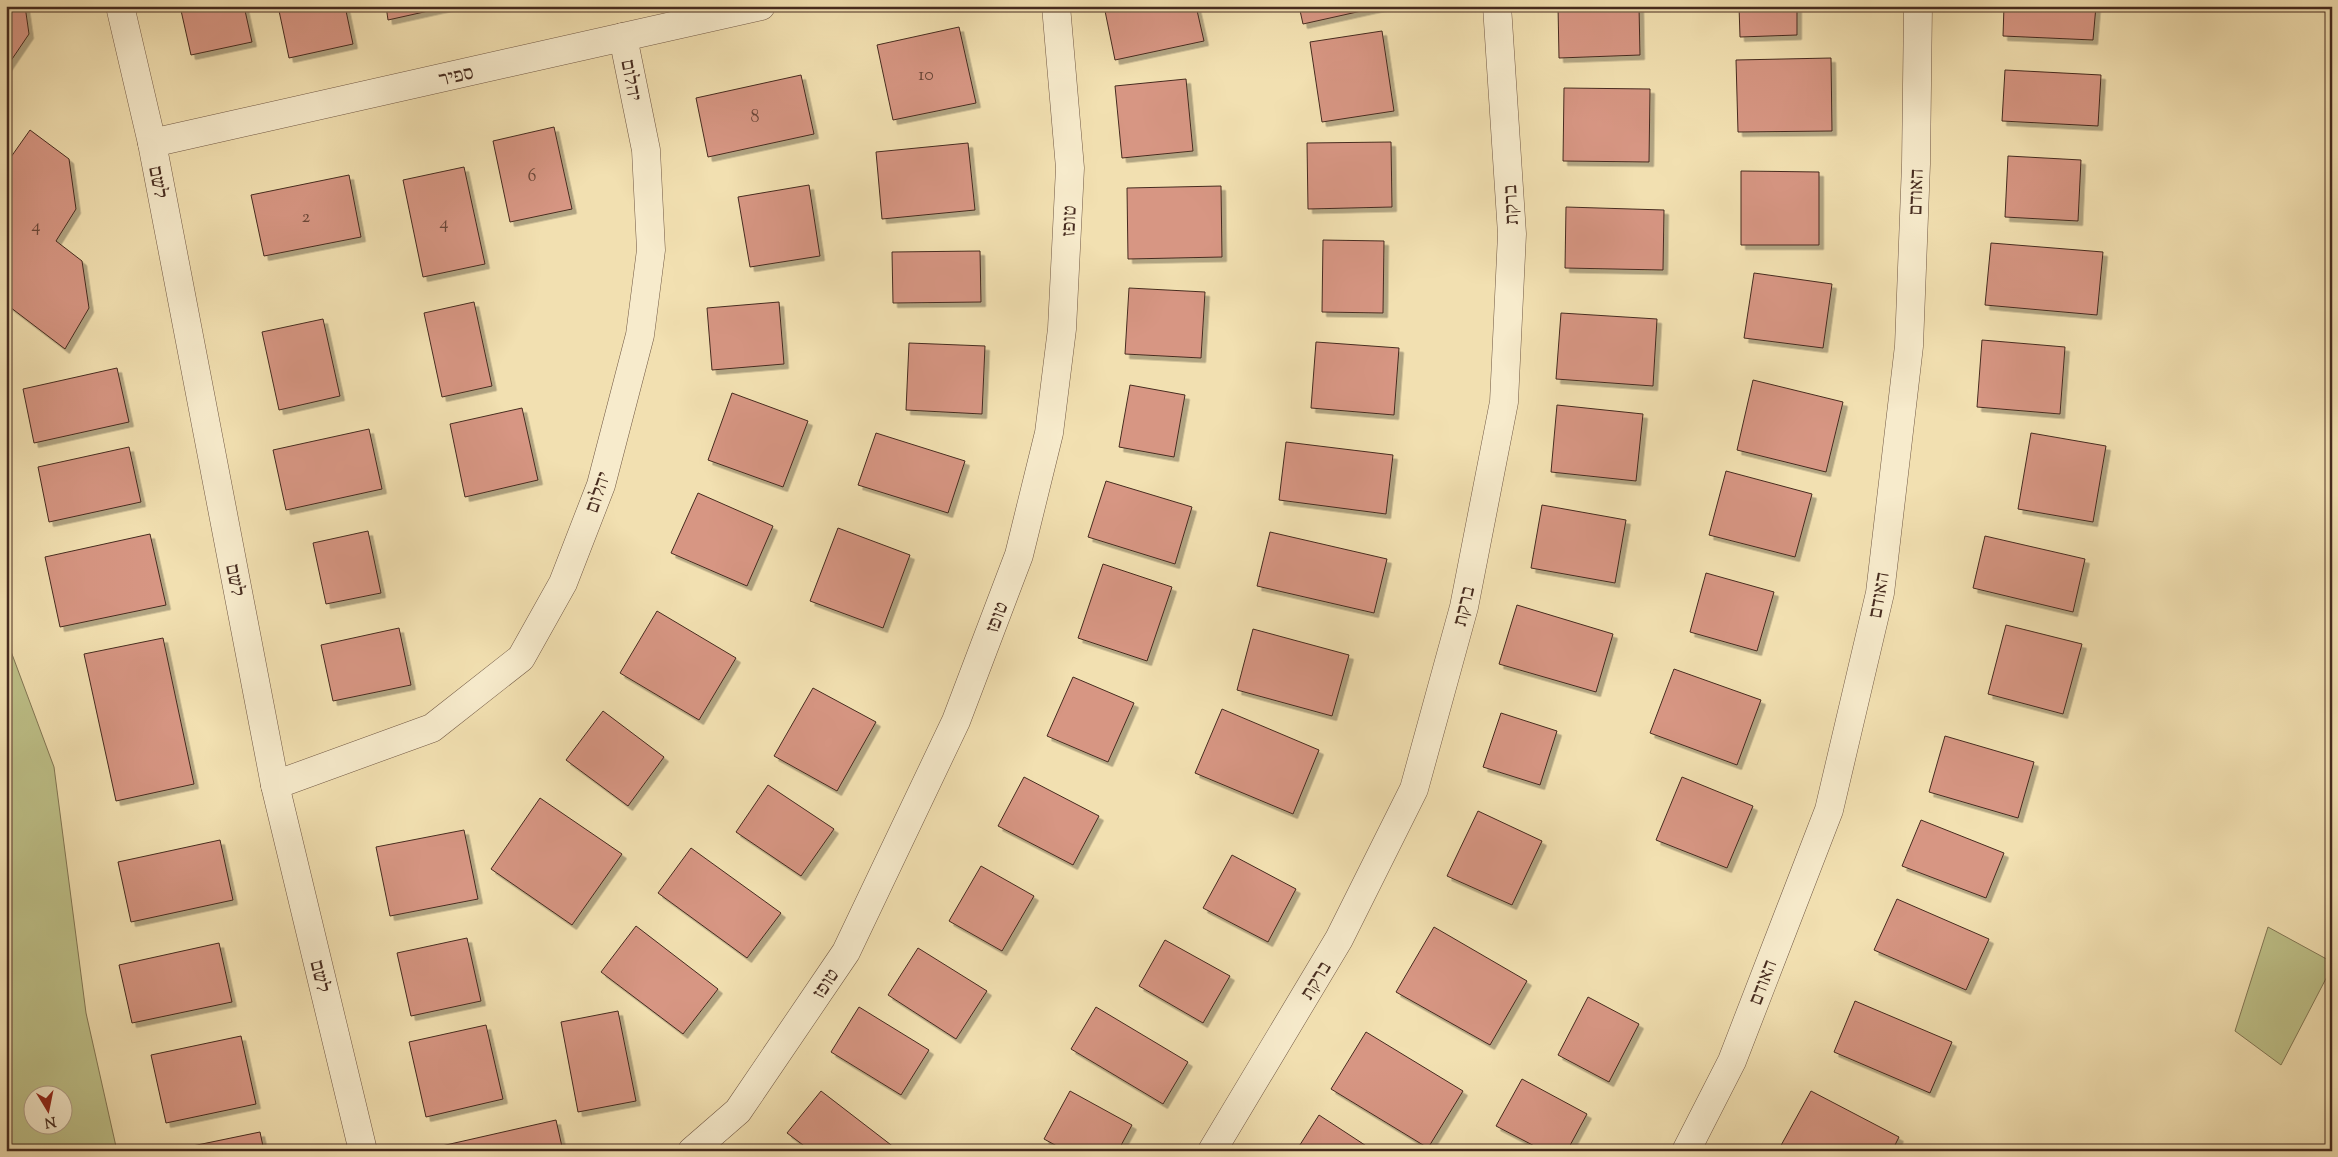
<svg xmlns="http://www.w3.org/2000/svg" width="2338" height="1157" font-family="'Sorts Mill Goudy','Frank Ruhl Libre',serif">
	<style>
		.green { fill: #bec189; stroke: #827654; fill-rule: evenodd }
		.building { fill: #d79683; stroke: #462b1f; filter: url(#shadow) }
		.lines { fill: none; stroke-linecap: round; stroke-linejoin: round }
		.minor-casing { stroke: #715844; stroke-width: 29 }
		.tertiary-casing { stroke: #715844; stroke-width: 29 }
		.minor { stroke: #f7ebcc; stroke-width: 28 }
		.tertiary { stroke: #f7ebcc; stroke-width: 28 }
		.labels { text-anchor: middle; stroke-width: 4; stroke-linejoin: round; paint-order: stroke }
		.number-label { font-size: 18px; fill: #6a4638 }
		.street-label { font-size: 20px; fill: #462b1f; stroke: #f7ebcc }
	</style>
	<defs>
		<filter id="shadow"><feDropShadow dx="4.5" dy="4.5" stdDeviation="0" flood-color="#0004"/></filter>
	</defs>
	<rect width="100%" height="100%" fill="#f2e0b1"/>
	<filter id="stains"><feTurbulence type="fractalNoise" baseFrequency=".004" numOctaves="4"/><feColorMatrix values="0 0 0 0 .2 0 0 0 0 .09 0 0 0 0 .02 0 0 0 .5 -.17"/></filter>
	<radialGradient id="worn" r=".72"><stop offset=".6" stop-color="#630" stop-opacity="0"/><stop offset="1" stop-color="#630" stop-opacity=".3"/></radialGradient>
	<g class="green">
		<path d="M 6,638 L 54,767 L 86,1013 L 117,1151 L 6,1151 ZM 32,1094 L 62,1094 L 62,1124 L 32,1124 Z"/>
		<path d="M 2268,927 L 2332,962 L 2332,967 L 2281,1065 L 2235,1031 Z"/>
	</g>
	<g class="building">
		<path d="M 6,6 L 25,6 L 29,34 L 6,68 Z"/>
		<path d="M 180,6 L 244,6 L 252,42 L 191,55 Z"/>
		<path d="M 278,6 L 345,6 L 353,44 L 289,58 Z"/>
		<path d="M 386,6 L 451,6 L 388,20 Z"/>
		<path d="M 1104,6 L 1196,6 L 1204,41 L 1115,60 Z"/>
		<path d="M 1299,6 L 1384,6 L 1303,24 Z"/>
		<path d="M 1558,6 L 1639,6 L 1640,55 L 1559,58 Z"/>
		<path d="M 1739,6 L 1797,6 L 1797,35 L 1740,37 Z"/>
		<path d="M 2004,6 L 2096,6 L 2093,40 L 2003,36 Z"/>
		<path d="M 959,27 L 976,103 L 893,120 L 877,45 Z"/>
		<path d="M 1382,31 L 1394,111 L 1322,122 L 1310,42 Z"/>
		<path d="M 1831,58 L 1832,131 L 1738,132 L 1736,60 Z"/>
		<path d="M 2005,70 L 2101,75 L 2098,126 L 2002,121 Z"/>
		<path d="M 801,75 L 814,134 L 708,157 L 696,98 Z"/>
		<path d="M 1186,79 L 1193,151 L 1122,158 L 1115,86 Z"/>
		<path d="M 1564,88 L 1650,89 L 1649,162 L 1563,161 Z"/>
		<path d="M 554,127 L 572,209 L 510,222 L 493,141 Z"/>
		<path d="M 30,130 L 69,159 L 76,209 L 56,241 L 82,261 L 89,308 L 65,349 L 6,304 L 6,164 Z"/>
		<path d="M 1391,142 L 1392,207 L 1308,209 L 1307,143 Z"/>
		<path d="M 968,143 L 975,210 L 882,219 L 876,152 Z"/>
		<path d="M 2008,156 L 2081,160 L 2078,221 L 2005,217 Z"/>
		<path d="M 464,167 L 485,264 L 423,277 L 403,180 Z"/>
		<path d="M 1741,171 L 1819,172 L 1819,245 L 1741,245 Z"/>
		<path d="M 349,175 L 361,237 L 264,256 L 251,195 Z"/>
		<path d="M 809,185 L 820,256 L 750,267 L 738,197 Z"/>
		<path d="M 1221,186 L 1222,257 L 1128,259 L 1127,188 Z"/>
		<path d="M 1566,207 L 1664,210 L 1663,270 L 1565,268 Z"/>
		<path d="M 1323,240 L 1384,241 L 1383,313 L 1322,312 Z"/>
		<path d="M 1991,243 L 2103,252 L 2097,315 L 1985,305 Z"/>
		<path d="M 980,251 L 981,302 L 893,303 L 892,252 Z"/>
		<path d="M 1754,273 L 1832,284 L 1823,348 L 1744,338 Z"/>
		<path d="M 1129,288 L 1205,292 L 1201,358 L 1125,354 Z"/>
		<path d="M 474,302 L 492,386 L 442,397 L 424,313 Z"/>
		<path d="M 779,302 L 784,364 L 712,370 L 707,308 Z"/>
		<path d="M 1561,313 L 1657,319 L 1653,386 L 1556,379 Z"/>
		<path d="M 323,319 L 340,396 L 279,410 L 262,332 Z"/>
		<path d="M 1982,340 L 2065,347 L 2060,414 L 1977,407 Z"/>
		<path d="M 1316,342 L 1399,348 L 1394,415 L 1311,408 Z"/>
		<path d="M 909,343 L 985,346 L 982,414 L 906,410 Z"/>
		<path d="M 117,368 L 129,422 L 34,443 L 23,389 Z"/>
		<path d="M 1753,380 L 1843,402 L 1826,472 L 1737,450 Z"/>
		<path d="M 1130,385 L 1185,395 L 1174,457 L 1119,447 Z"/>
		<path d="M 732,393 L 808,421 L 783,487 L 708,460 Z"/>
		<path d="M 1557,405 L 1643,414 L 1636,481 L 1551,472 Z"/>
		<path d="M 522,408 L 538,480 L 465,497 L 450,424 Z"/>
		<path d="M 369,429 L 382,489 L 286,510 L 273,450 Z"/>
		<path d="M 876,433 L 965,461 L 948,513 L 858,485 Z"/>
		<path d="M 2031,433 L 2106,446 L 2093,522 L 2018,509 Z"/>
		<path d="M 1286,442 L 1393,455 L 1386,514 L 1279,500 Z"/>
		<path d="M 129,447 L 141,502 L 49,522 L 38,467 Z"/>
		<path d="M 1726,471 L 1812,494 L 1795,557 L 1709,535 Z"/>
		<path d="M 1106,481 L 1192,507 L 1175,564 L 1088,537 Z"/>
		<path d="M 698,493 L 773,526 L 747,586 L 671,553 Z"/>
		<path d="M 1542,505 L 1626,520 L 1615,583 L 1531,568 Z"/>
		<path d="M 838,528 L 910,555 L 883,628 L 810,601 Z"/>
		<path d="M 368,531 L 381,593 L 326,604 L 313,543 Z"/>
		<path d="M 1270,532 L 1387,559 L 1374,613 L 1257,586 Z"/>
		<path d="M 150,534 L 166,605 L 60,627 L 45,557 Z"/>
		<path d="M 1985,536 L 2085,559 L 2073,612 L 1973,588 Z"/>
		<path d="M 1103,564 L 1172,587 L 1147,661 L 1078,638 Z"/>
		<path d="M 1706,573 L 1774,592 L 1757,651 L 1690,632 Z"/>
		<path d="M 1517,605 L 1613,634 L 1596,692 L 1499,664 Z"/>
		<path d="M 657,611 L 736,658 L 699,720 L 620,673 Z"/>
		<path d="M 2006,625 L 2082,644 L 2063,714 L 1988,694 Z"/>
		<path d="M 399,628 L 411,685 L 333,701 L 321,645 Z"/>
		<path d="M 1253,629 L 1349,655 L 1332,716 L 1237,690 Z"/>
		<path d="M 163,638 L 194,784 L 116,801 L 84,654 Z"/>
		<path d="M 1674,669 L 1761,700 L 1737,765 L 1650,733 Z"/>
		<path d="M 1073,677 L 1134,703 L 1108,762 L 1047,736 Z"/>
		<path d="M 813,688 L 876,722 L 837,791 L 774,756 Z"/>
		<path d="M 1222,709 L 1319,750 L 1293,814 L 1195,773 Z"/>
		<path d="M 603,711 L 664,757 L 628,806 L 566,760 Z"/>
		<path d="M 1501,713 L 1557,731 L 1540,785 L 1483,767 Z"/>
		<path d="M 1945,736 L 2034,762 L 2018,818 L 1929,792 Z"/>
		<path d="M 1024,777 L 1099,816 L 1073,865 L 998,826 Z"/>
		<path d="M 1682,777 L 1753,806 L 1727,868 L 1656,840 Z"/>
		<path d="M 768,785 L 834,829 L 801,876 L 736,832 Z"/>
		<path d="M 540,798 L 622,854 L 572,925 L 491,869 Z"/>
		<path d="M 1478,811 L 1542,841 L 1512,905 L 1447,876 Z"/>
		<path d="M 1921,820 L 2004,853 L 1986,898 L 1902,866 Z"/>
		<path d="M 464,830 L 478,899 L 390,916 L 376,847 Z"/>
		<path d="M 220,840 L 233,900 L 131,922 L 118,862 Z"/>
		<path d="M 691,848 L 781,913 L 747,958 L 658,893 Z"/>
		<path d="M 1232,855 L 1296,889 L 1268,942 L 1203,908 Z"/>
		<path d="M 981,866 L 1034,896 L 1002,951 L 949,921 Z"/>
		<path d="M 1897,899 L 1989,939 L 1966,990 L 1874,950 Z"/>
		<path d="M 636,926 L 718,989 L 683,1034 L 601,972 Z"/>
		<path d="M 1434,927 L 1527,981 L 1490,1045 L 1396,992 Z"/>
		<path d="M 467,938 L 481,1001 L 411,1016 L 397,953 Z"/>
		<path d="M 1165,940 L 1230,976 L 1203,1023 L 1139,986 Z"/>
		<path d="M 219,943 L 232,1002 L 132,1023 L 119,965 Z"/>
		<path d="M 918,948 L 987,991 L 956,1039 L 888,995 Z"/>
		<path d="M 1588,997 L 1639,1024 L 1609,1082 L 1558,1055 Z"/>
		<path d="M 1855,1001 L 1952,1042 L 1930,1093 L 1834,1052 Z"/>
		<path d="M 859,1007 L 929,1050 L 901,1095 L 831,1052 Z"/>
		<path d="M 1096,1007 L 1188,1062 L 1163,1104 L 1071,1049 Z"/>
		<path d="M 618,1011 L 636,1101 L 578,1112 L 561,1022 Z"/>
		<path d="M 486,1025 L 503,1099 L 426,1117 L 409,1042 Z"/>
		<path d="M 1366,1032 L 1463,1091 L 1428,1148 L 1331,1089 Z"/>
		<path d="M 241,1036 L 256,1104 L 166,1123 L 151,1055 Z"/>
		<path d="M 1522,1079 L 1587,1114 L 1567,1151 L 1544,1151 L 1496,1126 Z"/>
		<path d="M 821,1091 L 895,1148 L 894,1151 L 811,1151 L 787,1133 Z"/>
		<path d="M 1070,1091 L 1132,1125 L 1118,1151 L 1066,1151 L 1044,1139 Z"/>
		<path d="M 1811,1091 L 1899,1137 L 1892,1151 L 1779,1149 Z"/>
		<path d="M 1319,1115 L 1374,1151 L 1296,1151 Z"/>
		<path d="M 556,1120 L 563,1151 L 438,1151 L 437,1147 Z"/>
		<path d="M 260,1132 L 264,1151 L 173,1150 Z"/>
	</g>
	<g class="lines">
		<defs>
			<g id="minor">
				<path d="M 120,6 L 152,143 L 275,785 L 363,1151"/>
				<path d="M 152,143 L 761,6"/>
				<path d="M 275,785 L 432,728 L 521,658 L 563,583 L 601,485 L 640,335 L 651,250 L 646,150 L 623,37"/>
				<path d="M 692,1151 L 738,1111 L 846,952 L 956,721 L 1019,555 L 1049,433 L 1062,329 L 1070,168 L 1056,6"/>
				<path d="M 1212,1151 L 1339,939 L 1414,789 L 1464,607 L 1504,402 L 1512,234 L 1497,6"/>
			</g>
			<path id="tertiary" d="M 1686,1151 L 1732,1061 L 1829,810 L 1880,593 L 1909,346 L 1916,164 L 1918,6"/>
		</defs>
		<use href="#minor" class="minor-casing"/>
		<use href="#tertiary" class="tertiary-casing"/>
		<use href="#minor" class="minor"/>
		<use href="#tertiary" class="tertiary"/>
	</g>
	<g class="labels">
		<g class="number-label">
			<text x="926" y="80">10</text>
			<text x="755" y="122">8</text>
			<text x="532" y="181">6</text>
			<text x="306" y="222">2</text>
			<text x="444" y="228">4</text>
			<text x="36" y="231">4</text>
		</g>
		<g class="street-label">
			<text transform="translate(456 75) rotate(-13)" y="7">ספיר</text>
			<text transform="translate(632 80) rotate(79)" y="7">יהלום</text>
			<text transform="translate(159 182) rotate(79)" y="7">לשם</text>
			<text transform="translate(1915 192) rotate(-88)" y="7">האודם</text>
			<text transform="translate(1510 205) rotate(-93)" y="7">ברקת</text>
			<text transform="translate(1068 221) rotate(-87)" y="7">טופז</text>
			<text transform="translate(597 492) rotate(-71)" y="7">יהלום</text>
			<text transform="translate(236 580) rotate(79)" y="7">לשם</text>
			<text transform="translate(1878 595) rotate(-80)" y="7">האודם</text>
			<text transform="translate(1463 606) rotate(-77)" y="7">ברקת</text>
			<text transform="translate(996 617) rotate(-69)" y="7">טופז</text>
			<text transform="translate(321 976) rotate(76)" y="7">לשם</text>
			<text transform="translate(1315 980) rotate(-59)" y="7">ברקת</text>
			<text transform="translate(1762 982) rotate(-69)" y="7">האודם</text>
			<text transform="translate(825 983) rotate(-56)" y="7">טופז</text>
		</g>
	</g>
	<rect width="2338" height="1157" fill="none" stroke="#f2e0b1" stroke-width="25"/>
	<rect x="8" y="8" width="2323" height="1142" fill="none" stroke="#462b1f" stroke-width="2.5"/>
	<rect x="12" y="12" width="2313" height="1132" fill="none" stroke="#462b1f"/>
	<g transform="translate(48 1110) rotate(170)"><circle r="24" fill="#f7ebcc" stroke="#b09e87"/>
	<path d="M0-4L9 19L0 12L-9 19Z" fill="#8f2418"/>
	<text y="-8" font-size="14" font-weight="bold" text-anchor="middle" fill="#462b1f">N</text>
	</g>
	<rect width="100%" height="100%" filter="url(#stains)"/>
	<rect width="100%" height="100%" fill="url(#worn)"/>
</svg>
